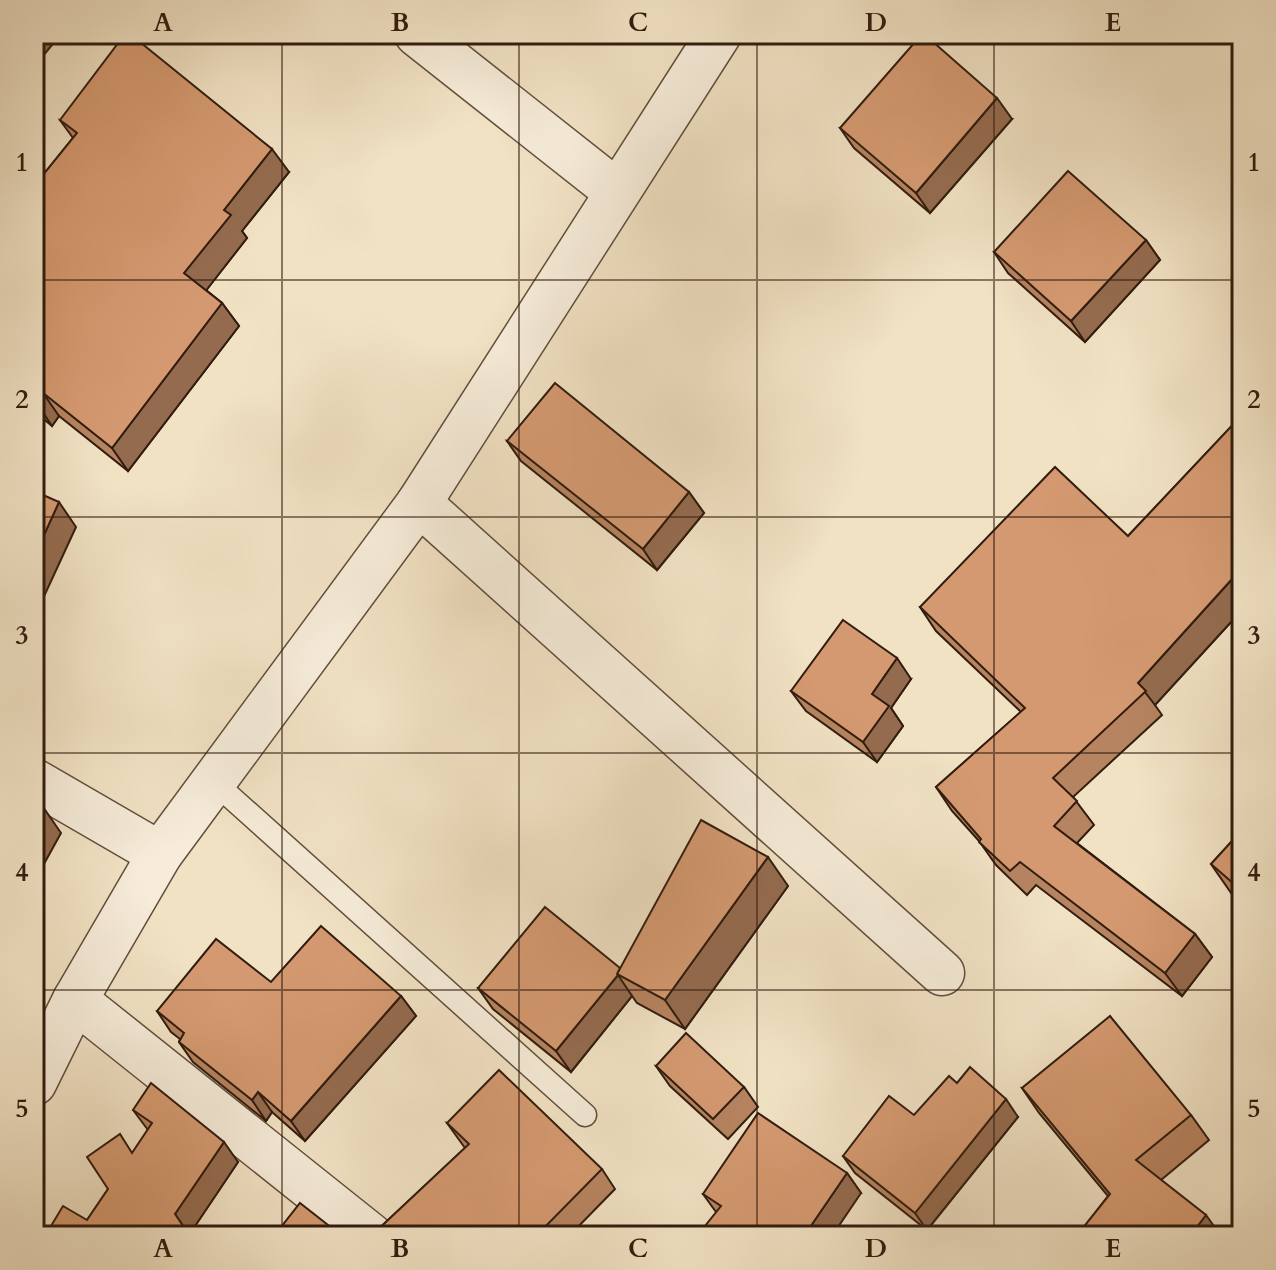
<svg xmlns="http://www.w3.org/2000/svg" width="1276" height="1270" font-family="Cardo,serif">
	<style>
		.lines { fill: none; stroke-linecap: round; stroke-linejoin: round }
		.lane-casing { stroke: #614e3c; stroke-width: 25 }
		.street-casing { stroke: #614e3c; stroke-width: 47 }
		.lane { stroke: #f6ecd9; stroke-width: 22 }
		.street { stroke: #f6ecd9; stroke-width: 44 }
		.wall { fill: #b68460; stroke: #311c0f; stroke-width: 2 }
		.shaded-wall { fill: #946b4e; stroke: #311c0f; stroke-width: 2 }
		.building { fill: #d49970; stroke: #311c0f; stroke-width: 2 }
		.grid { fill: none; stroke: #311c0f; stroke-width: 2; stroke-opacity: 0.55 }
		.neatline { fill: none; stroke: #311c0f; stroke-width: 3 }
		.grid-label { font-size: 26px; text-anchor: middle; font-weight: bold; fill: #311c0f }
	</style>
	<rect width="100%" height="100%" fill="#f1e2c4"/>
	<filter id="stains"><feTurbulence type="fractalNoise" baseFrequency=".0025" numOctaves="4"/><feColorMatrix values="0 0 0 0 .2 0 0 0 0 .09 0 0 0 0 .02 0 0 0 .5 -.17"/></filter>
	<radialGradient id="worn" r=".72"><stop offset=".6" stop-color="#630" stop-opacity="0"/><stop offset="1" stop-color="#630" stop-opacity=".3"/></radialGradient>
	<g class="lines">
		<defs>
			<path id="lane" d="M 214,782 L 585,1115"/>
			<g id="street">
				<path d="M 417,34 L 617,192"/>
				<path d="M 419,503 L 942,973"/>
				<path d="M 34,781 L 160,854"/>
				<path d="M 75,1000 L 371,1236"/>
				<path d="M 34,1083 L 75,1000 L 160,854 L 419,503 L 719,34"/>
			</g>
		</defs>
		<use href="#lane" class="lane-casing"/>
		<use href="#street" class="street-casing"/>
		<use href="#lane" class="lane"/>
		<use href="#street" class="street"/>
	</g>
	<g class="wall">
		<path d="M 1012,119 L 930,213 L 854,148 L 840,128 Z"/>
		<path d="M 60,120 L 289,172 L 242,231 L 247,238 L 206,290 L 222,303 L 239,326 L 128,471 L 59,416 L 52,426 L 34,411 L 34,186 L 73,138 Z"/>
		<path d="M 1146,240 L 1160,260 L 1085,342 L 1008,273 L 994,252 Z"/>
		<path d="M 1242,415 L 1242,610 L 1155,705 L 1162,715 L 1073,797 L 1094,825 L 1077,843 L 1195,934 L 1212,957 L 1182,996 L 1036,885 L 1027,895 L 996,865 L 979,841 L 952,811 L 936,787 L 1021,712 L 936,631 L 920,607 L 1128,536 Z"/>
		<path d="M 507,441 L 689,492 L 704,513 L 657,570 L 521,461 Z"/>
		<path d="M 911,679 L 891,708 L 903,726 L 877,762 L 806,711 L 791,691 Z"/>
		<path d="M 1242,830 L 1242,905 L 1236,900 L 1211,864 Z"/>
		<path d="M 788,886 L 685,1029 L 637,1003 L 632,996 L 571,1072 L 493,1009 L 478,988 L 620,968 Z"/>
		<path d="M 271,982 L 401,996 L 416,1016 L 305,1141 L 272,1112 L 266,1121 L 193,1062 L 179,1042 L 180,1039 L 171,1032 L 157,1011 Z"/>
		<path d="M 656,1066 L 744,1087 L 758,1107 L 728,1139 L 670,1086 Z"/>
		<path d="M 957,1083 L 1018,1117 L 927,1230 L 855,1173 L 843,1156 L 914,1115 Z"/>
		<path d="M 1022,1088 L 1191,1115 L 1209,1140 L 1161,1180 L 1221,1236 L 1081,1236 L 1079,1233 L 1108,1196 L 1039,1113 Z"/>
		<path d="M 133,1110 L 238,1162 L 189,1235 L 45,1236 L 87,1220 L 148,1130 Z"/>
		<path d="M 447,1123 L 602,1169 L 615,1189 L 569,1236 L 371,1236 L 465,1148 Z"/>
		<path d="M 847,1173 L 861,1193 L 716,1212 L 703,1194 Z"/>
	</g>
	<g class="shaded-wall">
		<path d="M 34,34 L 61,34 L 34,67 Z"/>
		<path d="M 997,98 L 1012,119 L 930,213 L 916,193 Z"/>
		<path d="M 272,149 L 289,172 L 242,231 L 247,238 L 201,297 L 184,273 L 224,210 Z"/>
		<path d="M 1146,240 L 1160,260 L 1085,342 L 1071,321 Z"/>
		<path d="M 222,303 L 239,326 L 128,471 L 112,448 Z"/>
		<path d="M 43,393 L 59,416 L 52,426 L 36,402 Z"/>
		<path d="M 689,492 L 704,513 L 657,570 L 643,549 Z"/>
		<path d="M 59,502 L 76,527 L 34,618 L 34,557 Z"/>
		<path d="M 1242,568 L 1242,610 L 1155,705 L 1138,683 Z"/>
		<path d="M 897,658 L 911,679 L 891,708 L 903,726 L 877,762 L 863,742 L 872,694 Z"/>
		<path d="M 41,804 L 61,833 L 34,882 L 34,817 Z"/>
		<path d="M 768,857 L 788,886 L 685,1029 L 665,1000 Z"/>
		<path d="M 1195,934 L 1212,957 L 1182,996 L 1165,973 Z"/>
		<path d="M 618,975 L 632,996 L 571,1072 L 556,1051 Z"/>
		<path d="M 401,996 L 416,1016 L 305,1141 L 291,1121 Z"/>
		<path d="M 258,1092 L 272,1112 L 266,1121 L 252,1100 Z"/>
		<path d="M 1006,1099 L 1018,1117 L 927,1230 L 915,1213 Z"/>
		<path d="M 224,1142 L 238,1162 L 189,1235 L 175,1214 Z"/>
		<path d="M 847,1173 L 861,1193 L 832,1236 L 804,1236 Z"/>
		<path d="M 1206,1215 L 1221,1236 L 1190,1236 Z"/>
	</g>
	<g class="building">
		<path d="M 125,34 L 130,34 L 272,149 L 224,210 L 231,215 L 184,273 L 222,303 L 112,448 L 43,393 L 36,402 L 34,401 L 34,186 L 77,133 L 60,120 Z"/>
		<path d="M 922,34 L 924,34 L 997,98 L 916,193 L 840,128 Z"/>
		<path d="M 1068,171 L 1146,240 L 1071,321 L 994,252 Z"/>
		<path d="M 555,383 L 689,492 L 643,549 L 507,441 Z"/>
		<path d="M 1242,415 L 1242,568 L 1138,683 L 1146,691 L 1053,778 L 1077,801 L 1054,826 L 1195,934 L 1165,973 L 1020,862 L 1010,871 L 979,842 L 981,839 L 936,787 L 1025,708 L 920,607 L 1055,467 L 1128,536 Z"/>
		<path d="M 34,491 L 59,502 L 34,557 Z"/>
		<path d="M 843,620 L 897,658 L 872,694 L 889,706 L 863,742 L 791,691 Z"/>
		<path d="M 34,800 L 41,804 L 34,817 Z"/>
		<path d="M 701,820 L 768,857 L 665,1000 L 617,974 Z"/>
		<path d="M 1242,830 L 1242,891 L 1211,864 Z"/>
		<path d="M 545,907 L 620,968 L 617,974 L 618,975 L 556,1051 L 478,988 Z"/>
		<path d="M 321,926 L 401,996 L 291,1121 L 258,1092 L 252,1100 L 179,1042 L 184,1033 L 157,1011 L 216,939 L 271,982 Z"/>
		<path d="M 1110,1016 L 1191,1115 L 1136,1160 L 1206,1215 L 1190,1236 L 1083,1236 L 1079,1233 L 1110,1194 L 1022,1088 Z"/>
		<path d="M 686,1033 L 744,1087 L 713,1119 L 656,1066 Z"/>
		<path d="M 970,1067 L 1006,1099 L 915,1213 L 843,1156 L 889,1096 L 914,1115 L 949,1076 L 957,1083 Z"/>
		<path d="M 499,1070 L 602,1169 L 536,1236 L 371,1236 L 469,1144 L 447,1123 Z"/>
		<path d="M 151,1083 L 224,1142 L 175,1214 L 190,1236 L 45,1236 L 63,1206 L 87,1220 L 108,1189 L 87,1157 L 120,1134 L 132,1153 L 152,1123 L 133,1110 Z"/>
		<path d="M 758,1113 L 847,1173 L 804,1236 L 697,1236 L 721,1206 L 703,1194 Z"/>
		<path d="M 300,1203 L 342,1236 L 274,1236 Z"/>
	</g>
	<path class="grid" d="M 282,34 L 282,1236M 519,34 L 519,1236M 757,34 L 757,1236M 994,34 L 994,1236M 34,280 L 1242,280M 34,517 L 1242,517M 34,753 L 1242,753M 34,990 L 1242,990"/>
	<rect width="1276" height="1270" fill="none" stroke="#f1e2c4" stroke-width="88"/>
	<rect x="44" y="44" width="1188" height="1182" class="neatline"/>
	<g class="grid-label">
		<text x="163" y="31">A</text>
		<text x="400" y="31">B</text>
		<text x="638" y="31">C</text>
		<text x="876" y="31">D</text>
		<text x="1113" y="31">E</text>
		<text x="22" y="171">1</text>
		<text x="1254" y="171">1</text>
		<text x="22" y="408">2</text>
		<text x="1254" y="408">2</text>
		<text x="22" y="644">3</text>
		<text x="1254" y="644">3</text>
		<text x="22" y="881">4</text>
		<text x="1254" y="881">4</text>
		<text x="22" y="1117">5</text>
		<text x="1254" y="1117">5</text>
		<text x="163" y="1257">A</text>
		<text x="400" y="1257">B</text>
		<text x="638" y="1257">C</text>
		<text x="876" y="1257">D</text>
		<text x="1113" y="1257">E</text>
	</g>
	<rect width="100%" height="100%" filter="url(#stains)"/>
	<rect width="100%" height="100%" fill="url(#worn)"/>
</svg>
